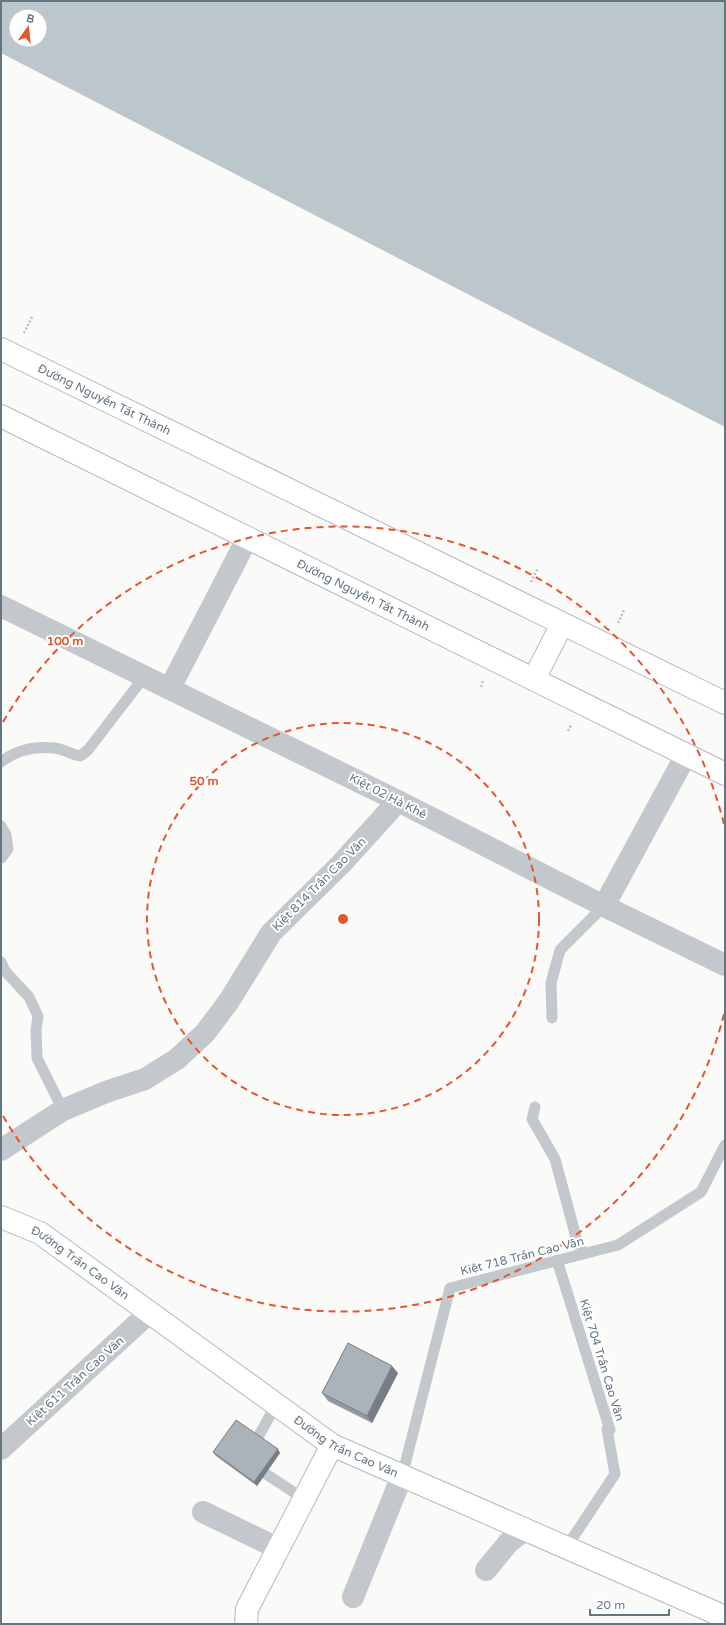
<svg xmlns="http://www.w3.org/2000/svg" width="726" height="1625" font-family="'Varela Round',sans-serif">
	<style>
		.water { fill: #bbc7cb; fill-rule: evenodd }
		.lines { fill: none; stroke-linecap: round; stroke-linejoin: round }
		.secondary-casing { stroke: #b3babf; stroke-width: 24 }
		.primary-casing { stroke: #b5babe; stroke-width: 24 }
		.path { stroke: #bbbfc2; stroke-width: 2.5; stroke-dasharray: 2 2; stroke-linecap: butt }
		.lane { stroke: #c3c8cc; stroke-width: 11 }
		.street { stroke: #c3c8cc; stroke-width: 22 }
		.secondary { stroke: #fff; stroke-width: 22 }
		.primary { stroke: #fff; stroke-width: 22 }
		.wall { fill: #929a9f }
		.shaded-wall { fill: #777d82 }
		.building { fill: #aab3b9; stroke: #777d82 }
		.ring { fill: none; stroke: #e4572e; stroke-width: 2; stroke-dasharray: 7 5 }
		.labels { text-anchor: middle; stroke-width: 4; stroke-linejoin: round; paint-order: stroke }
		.street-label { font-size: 12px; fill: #657683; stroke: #fff }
		.centre { fill: #e4572e; stroke: #fff; stroke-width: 2 }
		.ring-label { font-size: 12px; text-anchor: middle; font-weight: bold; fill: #e4572e; stroke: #fff; stroke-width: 4; stroke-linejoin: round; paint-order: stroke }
	</style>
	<rect width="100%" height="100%" fill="#fafaf8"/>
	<path class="water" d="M 1,1 L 725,1 L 725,427 L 1,53 ZM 16,16 L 40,16 L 40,40 L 16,40 Z"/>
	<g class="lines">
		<defs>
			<g id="secondary">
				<path id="s1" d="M 1,1217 L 40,1233 L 332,1445 L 725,1617"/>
				<path d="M 246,1624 L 247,1609 L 332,1445"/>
			</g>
			<g id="primary">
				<path id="s2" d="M 1,349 L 725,703"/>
				<path id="s3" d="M 1,416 L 725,774"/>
				<path d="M 534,679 L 562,624"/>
			</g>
		</defs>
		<use href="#secondary" class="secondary-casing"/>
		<use href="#primary" class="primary-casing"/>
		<g class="path">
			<path d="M 24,333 L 33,315"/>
			<path d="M 531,582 L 538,568"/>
			<path d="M 618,623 L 624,610"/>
			<path d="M 481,687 L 483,681"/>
			<path d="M 568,731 L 571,725"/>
		</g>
		<g class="lane">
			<path d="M 1,762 C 16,750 36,746 55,748 C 63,749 71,754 80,756 L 88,750 L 144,677"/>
			<path d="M 1,826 L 6,835 L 8,849 L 1,858"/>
			<path d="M 1,962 L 5,971 L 29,997 L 38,1016 L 36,1030 L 37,1058 L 63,1110"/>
			<path d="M 552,1018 L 551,983 L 560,950 L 604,906"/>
			<path d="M 535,1107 L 532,1119 L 555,1159 L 576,1237 L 583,1254"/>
			<path d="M 557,1260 L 610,1430 L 607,1429 L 615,1474 L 566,1548"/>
			<path d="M 258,1437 L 276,1405"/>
			<path d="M 266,1474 L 304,1499"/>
			<path d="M 402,1476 L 450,1288 L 618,1245 L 701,1192 L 725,1145"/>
		</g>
		<g class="street">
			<path d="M 1,606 L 398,801 L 604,906 L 725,965"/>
			<path d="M 170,688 L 248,537"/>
			<path d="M 604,906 L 686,755"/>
			<path d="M 1,1150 L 63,1110 L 106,1092 L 145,1079 L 177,1059 L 205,1033 L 229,1001 L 271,933 L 341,864 L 398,801"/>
			<path d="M 1,1449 L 149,1313"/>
			<path d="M 203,1512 L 279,1549"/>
			<path d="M 486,1570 L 509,1542 L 525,1530"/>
			<path d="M 353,1597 L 402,1476"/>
		</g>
		<use href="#secondary" class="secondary"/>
		<use href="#primary" class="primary"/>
	</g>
	<g class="wall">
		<path d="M 398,1373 L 372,1423 L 328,1401 L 322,1393 Z"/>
		<path d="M 213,1452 L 280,1453 L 257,1486 L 216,1456 Z"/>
	</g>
	<g class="shaded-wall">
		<path d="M 392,1366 L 398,1373 L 372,1423 L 367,1416 Z"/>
		<path d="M 278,1449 L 280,1453 L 257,1486 L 254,1482 Z"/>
	</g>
	<g class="building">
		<path d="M 348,1343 L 392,1366 L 367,1416 L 322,1393 Z"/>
		<path d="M 236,1420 L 278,1449 L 254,1482 L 213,1452 Z"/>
	</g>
	<g class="ring">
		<circle cx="343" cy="919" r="196"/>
		<path d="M724 1014A393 393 0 0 1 3 1116M3 722A393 393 0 0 1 724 824"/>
	</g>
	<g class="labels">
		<g class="street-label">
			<text dy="4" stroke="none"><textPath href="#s2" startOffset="115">Đường Nguyễn Tất Thành</textPath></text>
			<text dy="4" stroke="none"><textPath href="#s3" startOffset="404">Đường Nguyễn Tất Thành</textPath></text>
			<text transform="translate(388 796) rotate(27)" y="4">Kiệt 02 Hà Khê</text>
			<text transform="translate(319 884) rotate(-45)" y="4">Kiệt 814 Trần Cao Vân</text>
			<text transform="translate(522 1256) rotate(-14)" y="4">Kiệt 718 Trần Cao Vân</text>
			<text dy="4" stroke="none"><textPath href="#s1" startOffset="92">Đường Trần Cao Vân</textPath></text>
			<text transform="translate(602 1360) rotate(73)" y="4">Kiệt 704 Trần Cao Vân</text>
			<text transform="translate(75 1381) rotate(-42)" y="4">Kiệt 611 Trần Cao Vân</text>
			<text dy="4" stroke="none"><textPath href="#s1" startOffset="416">Đường Trần Cao Vân</textPath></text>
		</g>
	</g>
	<circle cx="343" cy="919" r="6" class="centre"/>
	<g class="ring-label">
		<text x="65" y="645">100 m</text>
		<text x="204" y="785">50 m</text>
	</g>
	<rect width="726" height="1625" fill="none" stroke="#657683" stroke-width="4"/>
	<g transform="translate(28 28) rotate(15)"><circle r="19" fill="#ffffff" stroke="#c1c8cd"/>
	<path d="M0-3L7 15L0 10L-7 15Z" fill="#e4572e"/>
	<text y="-6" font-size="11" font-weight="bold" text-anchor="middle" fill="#657683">B</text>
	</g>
	<path d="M590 1609v6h79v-6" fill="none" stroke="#657683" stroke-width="2"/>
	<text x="596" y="1609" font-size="12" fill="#657683" stroke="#ffffff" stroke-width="3" paint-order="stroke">20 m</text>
</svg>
